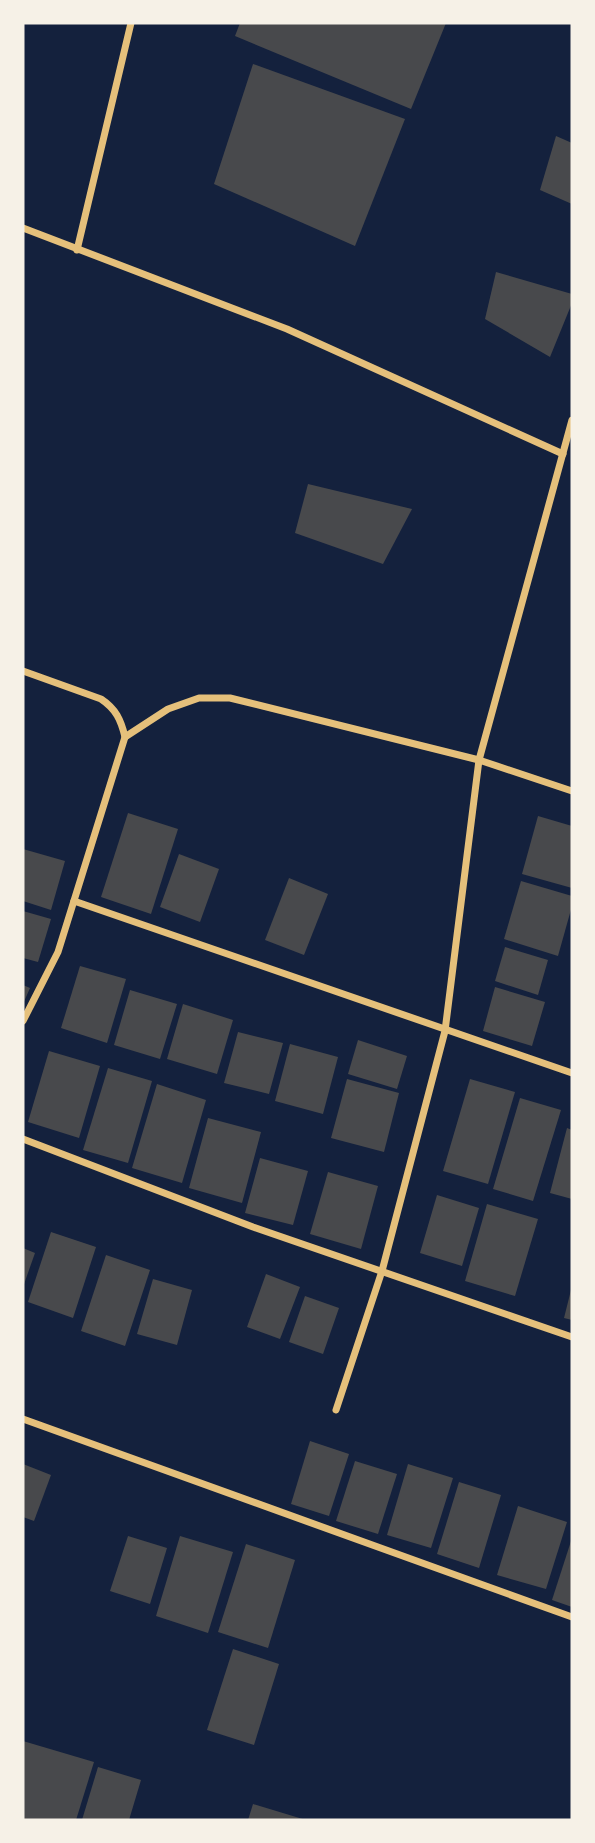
<svg xmlns="http://www.w3.org/2000/svg" width="595" height="1843" font-family="Cabin,sans-serif">
	<style>
		.building { fill: #48494c }
		.lines { fill: none; stroke-linecap: round; stroke-linejoin: round }
		.minor { stroke: #e5c07b; stroke-width: 7 }
	</style>
	<rect width="100%" height="100%" fill="#14213d"/>
	<g class="building">
		<path d="M 240,23 L 446,23 L 411,109 L 235,36 Z"/>
		<path d="M 253,64 L 405,119 L 355,246 L 214,184 Z"/>
		<path d="M 556,136 L 572,143 L 572,204 L 540,190 Z"/>
		<path d="M 496,272 L 572,294 L 572,303 L 550,357 L 485,319 Z"/>
		<path d="M 308,484 L 412,509 L 383,564 L 295,533 Z"/>
		<path d="M 128,813 L 178,829 L 151,914 L 101,897 Z"/>
		<path d="M 538,816 L 572,826 L 572,888 L 522,874 Z"/>
		<path d="M 23,849 L 65,861 L 51,910 L 23,901 Z"/>
		<path d="M 179,854 L 219,869 L 200,922 L 160,907 Z"/>
		<path d="M 289,878 L 328,894 L 304,955 L 265,940 Z"/>
		<path d="M 521,881 L 572,896 L 572,906 L 558,956 L 504,939 Z"/>
		<path d="M 23,911 L 51,919 L 38,962 L 23,958 Z"/>
		<path d="M 505,947 L 548,960 L 538,995 L 495,981 Z"/>
		<path d="M 80,966 L 126,979 L 107,1043 L 61,1028 Z"/>
		<path d="M 23,985 L 30,988 L 23,1004 Z"/>
		<path d="M 495,987 L 545,1002 L 532,1046 L 483,1031 Z"/>
		<path d="M 130,990 L 177,1004 L 160,1059 L 114,1045 Z"/>
		<path d="M 183,1004 L 233,1020 L 217,1074 L 167,1059 Z"/>
		<path d="M 238,1032 L 283,1043 L 269,1094 L 224,1083 Z"/>
		<path d="M 358,1040 L 407,1056 L 397,1089 L 348,1074 Z"/>
		<path d="M 290,1044 L 338,1057 L 323,1114 L 275,1101 Z"/>
		<path d="M 49,1051 L 100,1066 L 79,1138 L 28,1122 Z"/>
		<path d="M 108,1068 L 152,1081 L 128,1163 L 83,1150 Z"/>
		<path d="M 347,1079 L 399,1093 L 384,1152 L 331,1138 Z"/>
		<path d="M 470,1079 L 515,1092 L 488,1184 L 443,1171 Z"/>
		<path d="M 157,1084 L 206,1100 L 182,1183 L 132,1168 Z"/>
		<path d="M 520,1098 L 561,1110 L 533,1201 L 493,1189 Z"/>
		<path d="M 208,1118 L 261,1132 L 242,1203 L 189,1188 Z"/>
		<path d="M 567,1128 L 572,1130 L 572,1199 L 550,1193 Z"/>
		<path d="M 260,1158 L 308,1171 L 293,1225 L 245,1213 Z"/>
		<path d="M 328,1172 L 378,1186 L 361,1249 L 310,1234 Z"/>
		<path d="M 437,1195 L 479,1208 L 462,1266 L 420,1253 Z"/>
		<path d="M 487,1204 L 538,1219 L 515,1296 L 465,1281 Z"/>
		<path d="M 51,1232 L 96,1247 L 73,1318 L 28,1302 Z"/>
		<path d="M 23,1248 L 35,1253 L 23,1287 Z"/>
		<path d="M 106,1255 L 150,1270 L 125,1346 L 81,1331 Z"/>
		<path d="M 266,1274 L 300,1287 L 280,1339 L 247,1327 Z"/>
		<path d="M 153,1279 L 192,1290 L 177,1345 L 137,1334 Z"/>
		<path d="M 571,1290 L 572,1290 L 572,1320 L 564,1318 Z"/>
		<path d="M 305,1296 L 339,1308 L 323,1354 L 289,1342 Z"/>
		<path d="M 310,1441 L 349,1454 L 329,1516 L 291,1504 Z"/>
		<path d="M 355,1461 L 397,1474 L 378,1534 L 336,1521 Z"/>
		<path d="M 23,1464 L 51,1475 L 34,1521 L 23,1517 Z"/>
		<path d="M 408,1464 L 453,1478 L 431,1548 L 387,1535 Z"/>
		<path d="M 459,1482 L 501,1495 L 479,1568 L 437,1554 Z"/>
		<path d="M 518,1506 L 567,1522 L 546,1589 L 497,1575 Z"/>
		<path d="M 128,1536 L 167,1548 L 150,1604 L 110,1591 Z"/>
		<path d="M 180,1536 L 233,1552 L 208,1633 L 156,1616 Z"/>
		<path d="M 572,1538 L 572,1607 L 552,1600 Z"/>
		<path d="M 246,1544 L 295,1560 L 268,1648 L 218,1632 Z"/>
		<path d="M 233,1649 L 279,1664 L 254,1745 L 207,1730 Z"/>
		<path d="M 23,1741 L 94,1762 L 76,1820 L 23,1819 Z"/>
		<path d="M 98,1767 L 141,1780 L 129,1820 L 82,1820 Z"/>
		<path d="M 253,1804 L 306,1820 L 248,1820 Z"/>
	</g>
	<g class="lines">
		<g class="minor">
			<path d="M 23,228 L 287,329 L 563,454"/>
			<path d="M 77,250 L 131,23"/>
			<path d="M 23,671 L 101,699 C 116,709 121,720 125,737 L 58,952 L 23,1021"/>
			<path d="M 125,737 L 168,709 L 199,698 L 230,698 L 479,760 L 572,791"/>
			<path d="M 74,901 L 572,1073"/>
			<path d="M 23,1139 L 253,1227 L 572,1337"/>
			<path d="M 336,1410 L 382,1271 L 445,1031 L 479,760 L 572,420"/>
			<path d="M 23,1419 L 572,1617"/>
		</g>
	</g>
	<rect width="595" height="1843" fill="none" stroke="#f6f1e7" stroke-width="49"/>
</svg>
